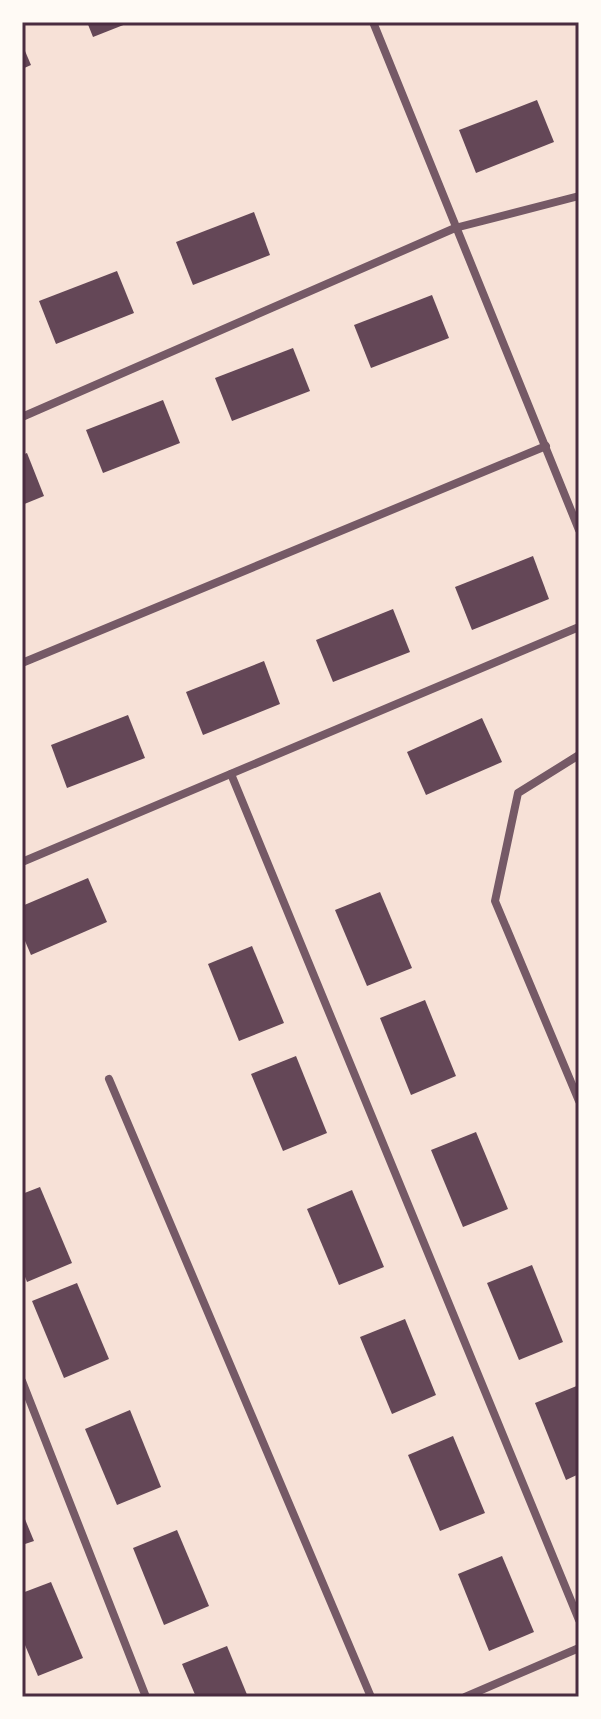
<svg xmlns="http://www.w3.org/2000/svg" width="601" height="1719" font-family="'Source Sans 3',sans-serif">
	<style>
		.building { fill: #644757 }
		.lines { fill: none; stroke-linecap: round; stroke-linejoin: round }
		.minor { stroke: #755966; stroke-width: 8 }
		.neatline { fill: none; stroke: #4a2c40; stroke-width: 3 }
	</style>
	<rect width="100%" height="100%" fill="#f7e1d7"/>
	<g class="building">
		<path d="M 87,22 L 131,22 L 93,37 Z"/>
		<path d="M 22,44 L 31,65 L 22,69 Z"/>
		<path d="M 537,100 L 554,142 L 476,173 L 459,130 Z"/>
		<path d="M 254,212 L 270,255 L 193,285 L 176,242 Z"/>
		<path d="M 117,271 L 134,313 L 56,344 L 39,301 Z"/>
		<path d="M 432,295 L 449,338 L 371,368 L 354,325 Z"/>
		<path d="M 293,348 L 310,391 L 232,421 L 215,378 Z"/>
		<path d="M 163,400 L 180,443 L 103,473 L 86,430 Z"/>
		<path d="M 27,453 L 44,496 L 22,505 L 22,455 Z"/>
		<path d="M 533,556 L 549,599 L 472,630 L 455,587 Z"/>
		<path d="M 393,609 L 410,652 L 333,682 L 316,640 Z"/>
		<path d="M 264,661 L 280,704 L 203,735 L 186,692 Z"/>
		<path d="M 128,715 L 145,758 L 67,788 L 51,745 Z"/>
		<path d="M 482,718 L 502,762 L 426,795 L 407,752 Z"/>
		<path d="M 88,878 L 107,922 L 31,955 L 22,934 L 22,906 Z"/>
		<path d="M 380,892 L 412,968 L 367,986 L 335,910 Z"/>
		<path d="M 252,946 L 284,1023 L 239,1041 L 208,964 Z"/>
		<path d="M 425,1000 L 456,1076 L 411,1095 L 380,1018 Z"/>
		<path d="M 296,1056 L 327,1133 L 283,1151 L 251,1074 Z"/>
		<path d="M 476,1132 L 508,1209 L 463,1227 L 431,1150 Z"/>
		<path d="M 40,1187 L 72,1263 L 27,1282 L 22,1269 L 22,1194 Z"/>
		<path d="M 352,1190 L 384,1267 L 339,1285 L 307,1209 Z"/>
		<path d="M 532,1265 L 563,1342 L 519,1360 L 487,1283 Z"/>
		<path d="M 77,1283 L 109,1359 L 64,1378 L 32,1301 Z"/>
		<path d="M 405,1319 L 436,1395 L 392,1414 L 360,1337 Z"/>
		<path d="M 579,1385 L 579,1474 L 566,1480 L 535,1403 Z"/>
		<path d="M 130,1410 L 161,1487 L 117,1505 L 85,1429 Z"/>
		<path d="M 453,1436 L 485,1513 L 440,1531 L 408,1455 Z"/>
		<path d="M 22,1512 L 34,1541 L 22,1545 Z"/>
		<path d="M 177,1530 L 209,1606 L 164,1625 L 133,1548 Z"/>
		<path d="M 502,1556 L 534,1632 L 489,1651 L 458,1574 Z"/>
		<path d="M 51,1582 L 83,1658 L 38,1676 L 22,1638 L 22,1593 Z"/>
		<path d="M 227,1646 L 248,1697 L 196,1697 L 182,1664 Z"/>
	</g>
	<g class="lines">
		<g class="minor">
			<path d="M 373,22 L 579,530"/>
			<path d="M 22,417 L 455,228 L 579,196"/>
			<path d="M 22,663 L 546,446"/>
			<path d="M 579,755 L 518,793 L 495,901 L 579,1101"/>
			<path d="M 231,774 L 579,1620"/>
			<path d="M 22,862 L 579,627"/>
			<path d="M 109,1079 L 371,1697"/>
			<path d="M 22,1381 L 146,1697"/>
			<path d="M 465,1697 L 579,1648"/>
		</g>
	</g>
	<rect width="601" height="1719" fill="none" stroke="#fffaf5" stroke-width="48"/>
	<rect x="24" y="24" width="553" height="1671" class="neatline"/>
</svg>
